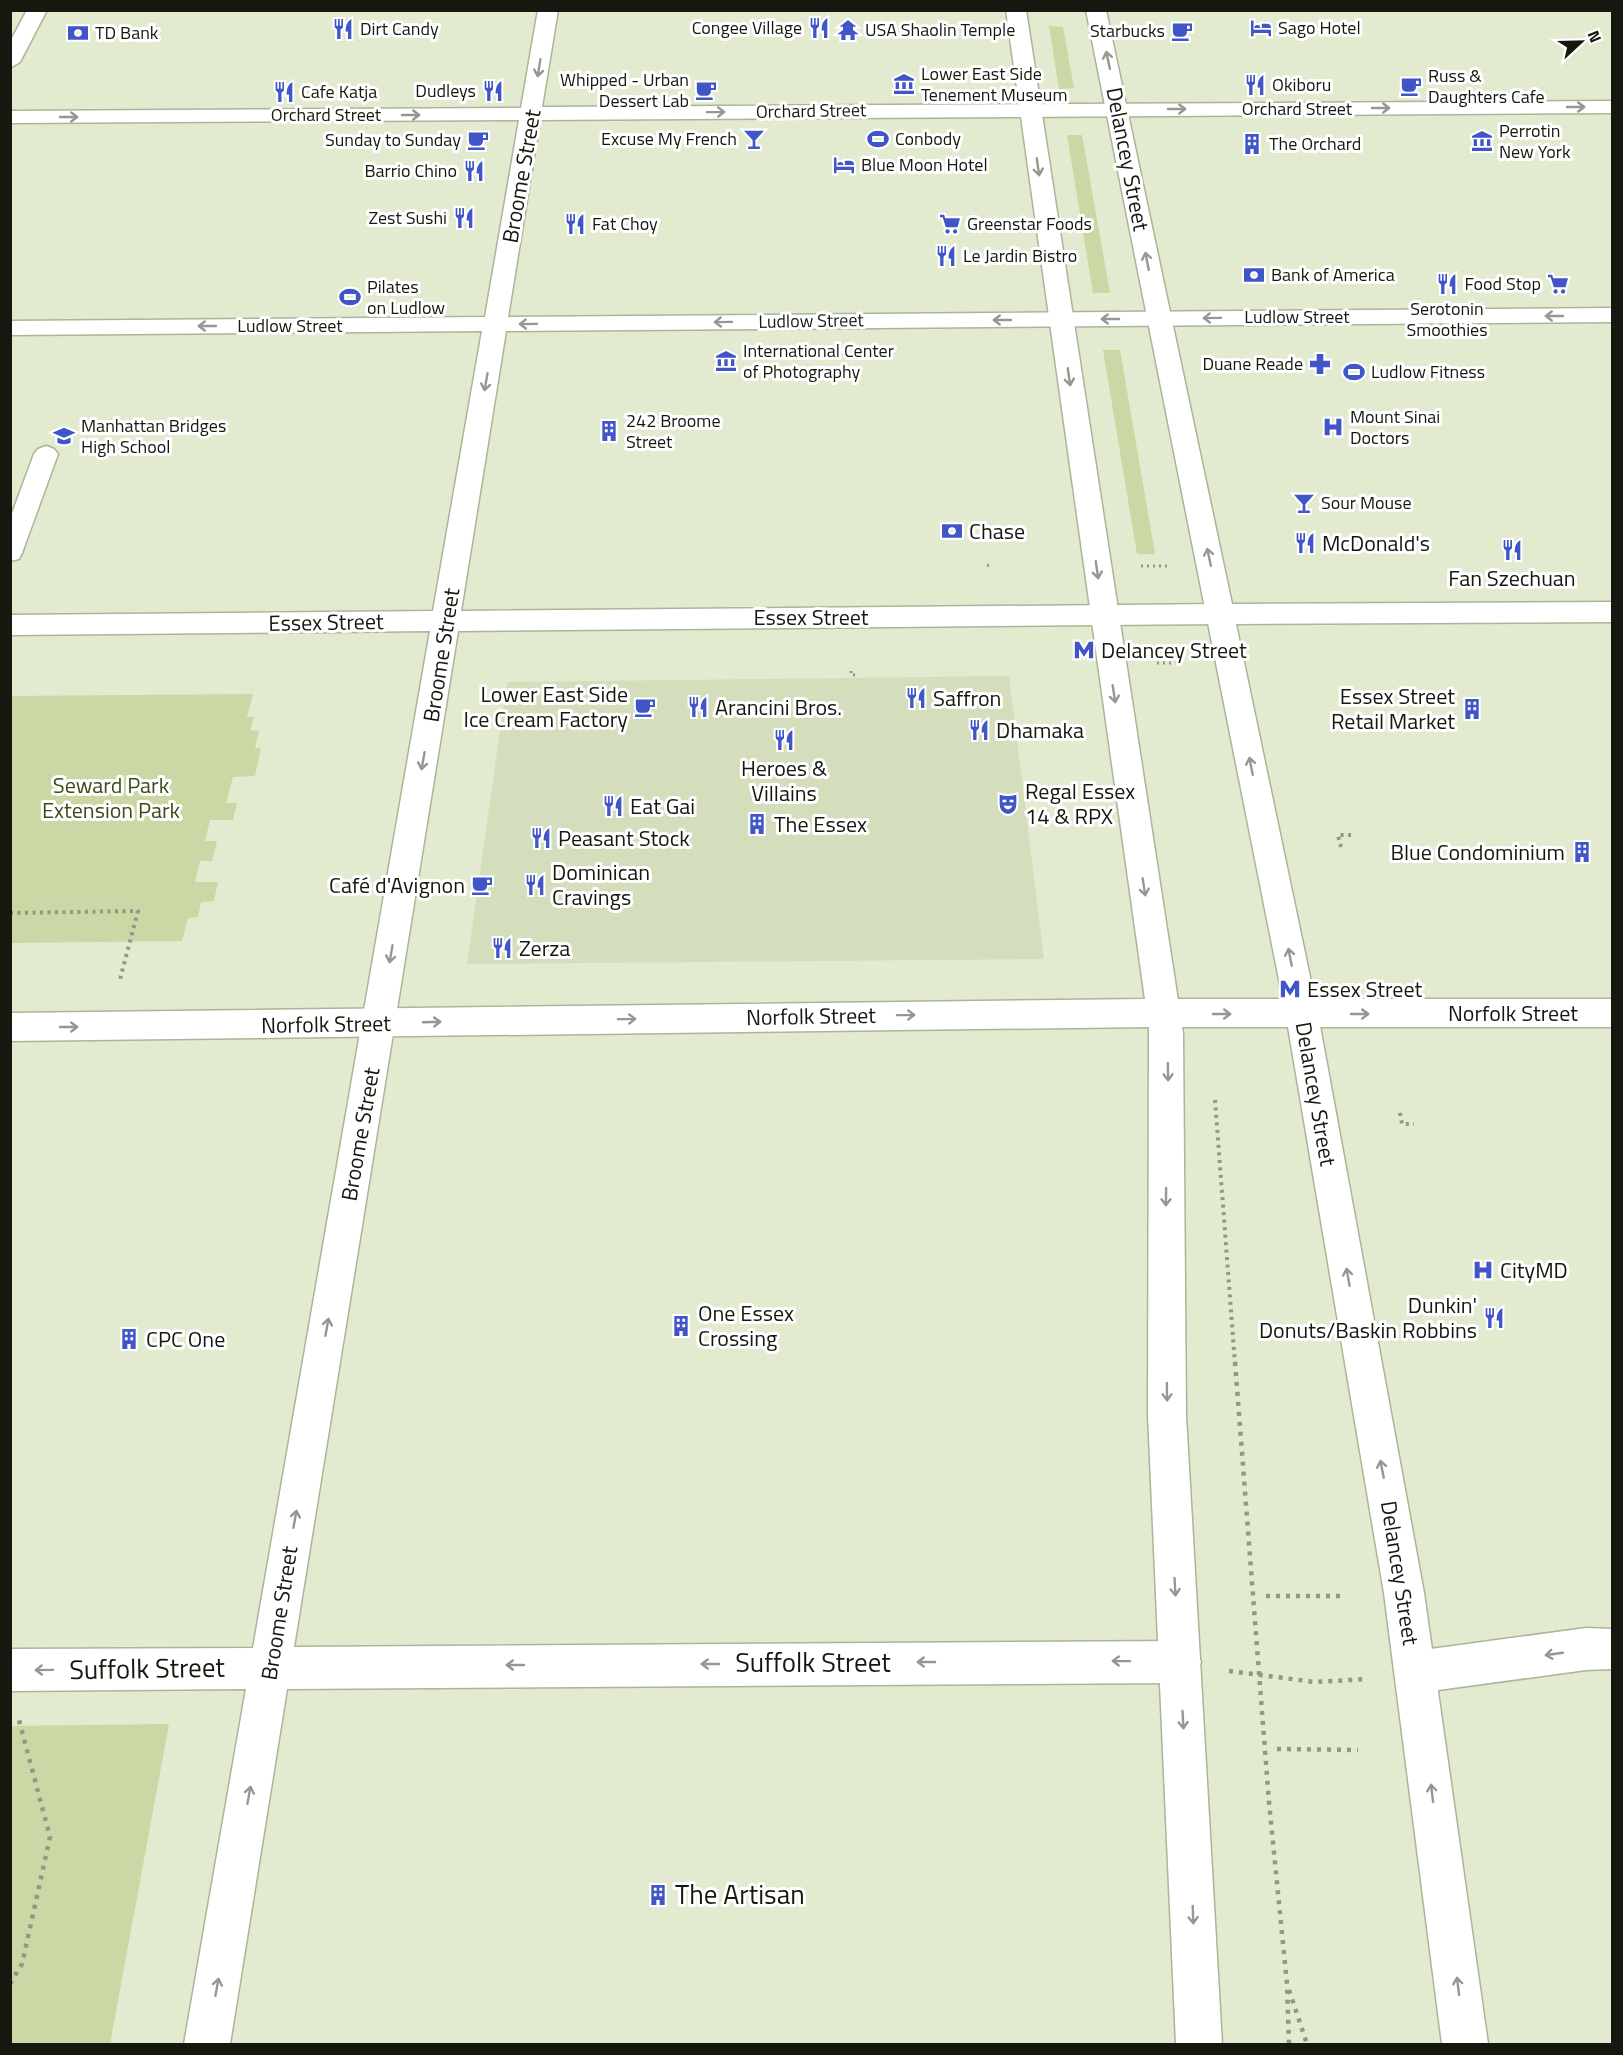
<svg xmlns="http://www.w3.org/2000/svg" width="1623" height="2055" font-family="'Titillium Web',sans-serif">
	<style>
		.built { fill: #d4debc }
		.green { fill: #cad8a5 }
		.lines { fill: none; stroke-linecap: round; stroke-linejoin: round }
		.lane-casing { stroke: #acb499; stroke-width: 3 }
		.street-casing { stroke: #acb499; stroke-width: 3 }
		.secondary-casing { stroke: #acb499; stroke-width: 3 }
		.primary-casing { stroke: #acb499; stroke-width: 3 }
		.path-far2 { stroke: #929884; stroke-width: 3; stroke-dasharray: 2 4; stroke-linecap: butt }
		.path-far1 { stroke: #929884; stroke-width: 4; stroke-dasharray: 3 4.5; stroke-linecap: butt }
		.path { stroke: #929884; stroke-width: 4.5; stroke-dasharray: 4 6; stroke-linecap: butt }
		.lane { fill: #fff; fill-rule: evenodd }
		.street { fill: #fff; fill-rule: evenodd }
		.secondary { fill: #fff; fill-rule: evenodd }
		.primary { fill: #fff; fill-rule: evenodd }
		.oneway { stroke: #969793 }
		.labels { text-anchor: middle; stroke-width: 6; stroke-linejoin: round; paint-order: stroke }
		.far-poi-label { font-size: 18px; fill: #16180f; stroke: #fff; text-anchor: start }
		.far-street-label { font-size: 18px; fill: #16180f; stroke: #fff }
		.street-label { font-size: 22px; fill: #16180f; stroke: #fff }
		.poi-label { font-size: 22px; fill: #16180f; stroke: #fff; text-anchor: start }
		.park-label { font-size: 22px; fill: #3f4a17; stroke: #fff }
		.near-street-label { font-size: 27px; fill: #16180f; stroke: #fff }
		.near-poi-label { font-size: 27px; fill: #16180f; stroke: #fff; text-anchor: start }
	</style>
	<rect width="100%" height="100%" fill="#e2eacf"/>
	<path class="built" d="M 1009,676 L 1044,959 L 467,964 L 507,682 Z"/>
	<g class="green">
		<path d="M 1049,26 L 1063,27 L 1074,88 L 1059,89 Z"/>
		<path d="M 1067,135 L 1082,135 L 1110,293 L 1093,293 Z"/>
		<path d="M 1103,350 L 1120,350 L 1155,554 L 1137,554 Z"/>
		<path d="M 253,694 L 247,717 L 254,717 L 250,730 L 259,731 L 255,748 L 261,748 L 255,776 L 233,777 L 226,803 L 237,803 L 233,820 L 210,820 L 205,841 L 217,841 L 212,861 L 200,861 L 195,882 L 218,882 L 214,901 L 201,902 L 198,917 L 188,918 L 182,941 L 11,943 L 11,696 Z"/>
		<path d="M 169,1724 L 110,2044 L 11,2044 L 11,1726 Z"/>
	</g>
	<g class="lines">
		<defs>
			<path id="lane" d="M 46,446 L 54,449 L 58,454 L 22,553 L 19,559 L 10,561 L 10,519 L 34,454 L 38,449 Z"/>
			<g id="street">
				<path d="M 538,10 L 558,10 L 542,107 L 1612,101 L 1612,113 L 540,120 L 508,317 L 1612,308 L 1612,322 L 506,331 L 461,611 L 1220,604 L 1230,607 L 1234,614 L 1230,621 L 1220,624 L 458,631 L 294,1647 L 1180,1641 L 1195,1647 L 1201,1662 L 1195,1677 L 1180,1683 L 287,1689 L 230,2044 L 184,2044 L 246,1689 L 10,1691 L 10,1649 L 253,1648 L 430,631 L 10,635 L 10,615 L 433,611 L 482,331 L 10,335 L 10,321 L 485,317 L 519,120 L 10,123 L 10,111 L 521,108 Z"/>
				<path d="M 1163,999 L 1612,999 L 1612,1027 L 1163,1027 L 1151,1023 L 1147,1013 L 1151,1003 Z"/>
				<path d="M 1586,1628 L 1612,1629 L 1612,1669 L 1586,1670 L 1416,1693 L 1401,1687 L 1395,1672 L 1401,1657 L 1416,1651 Z"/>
			</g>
			<path id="secondary" d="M 27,10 L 47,10 L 20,62 L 10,68 L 10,42 Z"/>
			<g id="primary">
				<path d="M 1006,10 L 1026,10 L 1183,1033 L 1186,1415 L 1222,2044 L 1176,2044 L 1148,1415 L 1149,1027 L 10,1041 L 10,1013 L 1145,999 Z"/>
				<path d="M 1086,10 L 1106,10 L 1232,604 L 1612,602 L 1612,622 L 1236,624 L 1318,1015 L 1424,1593 L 1488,2044 L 1442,2044 L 1384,1593 L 1286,1015 Z"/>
			</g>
		</defs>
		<use href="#lane" class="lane-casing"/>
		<use href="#street" class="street-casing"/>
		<use href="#secondary" class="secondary-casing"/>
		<use href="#primary" class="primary-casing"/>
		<g class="path-far2">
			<path d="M 987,565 L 992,567"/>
			<path d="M 1141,566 L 1169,566"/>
			<path d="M 1157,663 L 1186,663"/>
			<path d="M 851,671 L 851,675 L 856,675"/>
		</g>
		<g class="path-far1">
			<path d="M 1341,847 L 1338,835 L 1351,835"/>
			<path d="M 10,913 L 138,911 L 119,983"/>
			<path d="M 1215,1100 L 1235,1364"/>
			<path d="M 1400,1113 L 1402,1124 L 1414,1124"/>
		</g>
		<g class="path">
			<path d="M 1235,1362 L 1269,1802 L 1287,1984 L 1289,2044"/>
			<path d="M 1266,1596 L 1340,1596"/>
			<path d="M 1229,1671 L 1315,1682 L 1368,1679"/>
			<path d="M 1277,1749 L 1358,1750"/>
			<path d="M 10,1984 L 22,1964 L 50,1837 L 19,1720"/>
			<path d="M 1289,1990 L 1307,2044"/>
		</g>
		<use href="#lane" class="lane"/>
		<use href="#street" class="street"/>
		<use href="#secondary" class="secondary"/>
		<use href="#primary" class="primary"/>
	</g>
	<defs><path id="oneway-shaft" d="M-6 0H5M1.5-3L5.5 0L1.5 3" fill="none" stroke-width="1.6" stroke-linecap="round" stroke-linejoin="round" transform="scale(1.5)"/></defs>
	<g class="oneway">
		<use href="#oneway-shaft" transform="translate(1108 60) rotate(-102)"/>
		<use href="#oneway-shaft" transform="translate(539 68) rotate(99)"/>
		<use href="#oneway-shaft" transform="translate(1576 107)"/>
		<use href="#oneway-shaft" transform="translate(1381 108)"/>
		<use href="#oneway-shaft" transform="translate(1177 109)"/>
		<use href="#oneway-shaft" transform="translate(716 112) rotate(-1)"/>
		<use href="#oneway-shaft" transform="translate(411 115)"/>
		<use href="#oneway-shaft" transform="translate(69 117)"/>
		<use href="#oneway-shaft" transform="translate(1038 167) rotate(82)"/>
		<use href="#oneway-shaft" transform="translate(1147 261) rotate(-101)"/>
		<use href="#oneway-shaft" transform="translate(1554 316) rotate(180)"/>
		<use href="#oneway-shaft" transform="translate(1212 318) rotate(179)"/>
		<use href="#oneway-shaft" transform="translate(1110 319) rotate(180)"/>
		<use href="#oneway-shaft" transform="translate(1002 320) rotate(180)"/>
		<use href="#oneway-shaft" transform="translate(723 322) rotate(179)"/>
		<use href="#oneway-shaft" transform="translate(528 324) rotate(179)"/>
		<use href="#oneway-shaft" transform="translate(207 326) rotate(180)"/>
		<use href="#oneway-shaft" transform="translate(1069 377) rotate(82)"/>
		<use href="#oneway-shaft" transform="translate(486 382) rotate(100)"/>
		<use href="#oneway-shaft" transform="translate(1209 557) rotate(-102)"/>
		<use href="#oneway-shaft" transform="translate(1097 570) rotate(82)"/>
		<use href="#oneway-shaft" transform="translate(1114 694) rotate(81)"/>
		<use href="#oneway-shaft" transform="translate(423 761) rotate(100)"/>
		<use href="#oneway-shaft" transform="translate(1251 766) rotate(-101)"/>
		<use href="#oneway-shaft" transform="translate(1144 887) rotate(81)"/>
		<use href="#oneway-shaft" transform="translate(391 954) rotate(100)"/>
		<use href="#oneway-shaft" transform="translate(1290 957) rotate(-101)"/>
		<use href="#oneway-shaft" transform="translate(1222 1014)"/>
		<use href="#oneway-shaft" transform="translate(1360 1014)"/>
		<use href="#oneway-shaft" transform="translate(906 1015) rotate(-1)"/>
		<use href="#oneway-shaft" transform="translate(627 1019) rotate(-1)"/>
		<use href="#oneway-shaft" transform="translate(432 1022) rotate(-2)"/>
		<use href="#oneway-shaft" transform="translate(69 1027)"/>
		<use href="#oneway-shaft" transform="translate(1168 1072) rotate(89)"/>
		<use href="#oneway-shaft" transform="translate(1166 1197) rotate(91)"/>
		<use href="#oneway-shaft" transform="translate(1348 1277) rotate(-100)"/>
		<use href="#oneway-shaft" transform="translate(327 1327) rotate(-80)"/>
		<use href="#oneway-shaft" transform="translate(1167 1392) rotate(89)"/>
		<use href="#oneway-shaft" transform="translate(1382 1469) rotate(-101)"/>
		<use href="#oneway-shaft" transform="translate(295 1519) rotate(-80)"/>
		<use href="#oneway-shaft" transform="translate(1175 1587) rotate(87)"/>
		<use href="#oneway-shaft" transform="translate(1554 1654) rotate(172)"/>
		<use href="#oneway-shaft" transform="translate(1121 1661) rotate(-179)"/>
		<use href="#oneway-shaft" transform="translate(926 1662) rotate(180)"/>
		<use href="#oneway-shaft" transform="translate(710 1664) rotate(180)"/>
		<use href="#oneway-shaft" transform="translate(515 1665) rotate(180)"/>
		<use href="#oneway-shaft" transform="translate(44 1670) rotate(179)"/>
		<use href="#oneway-shaft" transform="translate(1183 1720) rotate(87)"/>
		<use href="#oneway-shaft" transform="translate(1432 1793) rotate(-97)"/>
		<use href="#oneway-shaft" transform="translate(249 1795) rotate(-80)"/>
		<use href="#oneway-shaft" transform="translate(1193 1915) rotate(88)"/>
		<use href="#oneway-shaft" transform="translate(1458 1986) rotate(-97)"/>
		<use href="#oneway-shaft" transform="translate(217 1987) rotate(-80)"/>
	</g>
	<defs>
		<symbol id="restaurant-bare" viewBox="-9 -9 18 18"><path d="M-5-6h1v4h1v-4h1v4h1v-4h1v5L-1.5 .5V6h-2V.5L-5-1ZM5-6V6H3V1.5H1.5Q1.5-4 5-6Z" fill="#3f55c8" stroke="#fff" stroke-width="2.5" paint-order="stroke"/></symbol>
		<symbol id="hotel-bare" viewBox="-9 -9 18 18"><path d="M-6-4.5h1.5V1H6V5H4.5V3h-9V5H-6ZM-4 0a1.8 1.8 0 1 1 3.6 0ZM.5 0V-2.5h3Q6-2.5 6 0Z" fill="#3f55c8" stroke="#fff" stroke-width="2.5" paint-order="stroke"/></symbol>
		<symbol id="temple-bare" viewBox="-9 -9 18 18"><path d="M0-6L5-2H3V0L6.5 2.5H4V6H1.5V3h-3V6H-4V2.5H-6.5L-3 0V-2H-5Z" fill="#3f55c8" stroke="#fff" stroke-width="2.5" paint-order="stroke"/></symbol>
		<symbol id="cafe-bare" viewBox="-9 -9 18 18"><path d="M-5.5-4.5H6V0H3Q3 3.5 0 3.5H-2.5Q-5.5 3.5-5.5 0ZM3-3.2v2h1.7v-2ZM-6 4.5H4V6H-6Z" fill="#3f55c8" stroke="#fff" stroke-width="2.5" paint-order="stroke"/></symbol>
		<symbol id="bank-bare" viewBox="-9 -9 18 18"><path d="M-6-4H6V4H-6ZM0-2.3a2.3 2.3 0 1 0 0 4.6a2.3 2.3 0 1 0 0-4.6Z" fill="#3f55c8" stroke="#fff" stroke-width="2.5" paint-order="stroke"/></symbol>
		<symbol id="museum-bare" viewBox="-9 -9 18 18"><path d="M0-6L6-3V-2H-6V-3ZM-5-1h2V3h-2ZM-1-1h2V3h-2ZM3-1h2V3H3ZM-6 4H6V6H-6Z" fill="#3f55c8" stroke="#fff" stroke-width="2.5" paint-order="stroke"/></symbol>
		<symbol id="bar-bare" viewBox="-9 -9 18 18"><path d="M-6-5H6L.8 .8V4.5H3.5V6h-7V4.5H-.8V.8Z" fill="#3f55c8" stroke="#fff" stroke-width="2.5" paint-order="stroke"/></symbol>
		<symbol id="stadium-bare" viewBox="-9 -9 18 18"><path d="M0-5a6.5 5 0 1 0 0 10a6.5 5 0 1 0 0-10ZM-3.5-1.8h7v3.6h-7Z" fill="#3f55c8" stroke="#fff" stroke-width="2.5" paint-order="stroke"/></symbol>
		<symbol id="building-bare" viewBox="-9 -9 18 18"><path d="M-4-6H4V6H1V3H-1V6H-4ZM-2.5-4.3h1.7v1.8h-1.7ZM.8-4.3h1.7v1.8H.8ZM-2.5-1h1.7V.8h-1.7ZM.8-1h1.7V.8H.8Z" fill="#3f55c8" stroke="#fff" stroke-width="2.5" paint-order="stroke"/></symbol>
		<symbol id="supermarket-bare" viewBox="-9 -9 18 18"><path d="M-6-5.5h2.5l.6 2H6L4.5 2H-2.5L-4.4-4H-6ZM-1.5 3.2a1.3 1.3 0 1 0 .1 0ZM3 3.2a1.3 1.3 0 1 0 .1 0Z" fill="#3f55c8" stroke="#fff" stroke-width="2.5" paint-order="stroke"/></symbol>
		<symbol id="pharmacy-bare" viewBox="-9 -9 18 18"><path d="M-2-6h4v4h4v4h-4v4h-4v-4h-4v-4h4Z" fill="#3f55c8" stroke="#fff" stroke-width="2.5" paint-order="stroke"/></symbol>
		<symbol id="hospital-bare" viewBox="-9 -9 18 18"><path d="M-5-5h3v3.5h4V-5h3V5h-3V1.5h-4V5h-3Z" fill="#3f55c8" stroke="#fff" stroke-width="2.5" paint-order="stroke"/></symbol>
		<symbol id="school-bare" viewBox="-9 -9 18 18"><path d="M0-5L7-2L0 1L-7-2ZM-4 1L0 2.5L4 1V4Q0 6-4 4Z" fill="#3f55c8" stroke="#fff" stroke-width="2.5" paint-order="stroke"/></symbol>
		<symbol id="metro-bare" viewBox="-9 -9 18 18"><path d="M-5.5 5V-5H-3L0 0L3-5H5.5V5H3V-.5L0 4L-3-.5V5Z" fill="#3f55c8" stroke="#fff" stroke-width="2.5" paint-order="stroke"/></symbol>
		<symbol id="theatre-bare" viewBox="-9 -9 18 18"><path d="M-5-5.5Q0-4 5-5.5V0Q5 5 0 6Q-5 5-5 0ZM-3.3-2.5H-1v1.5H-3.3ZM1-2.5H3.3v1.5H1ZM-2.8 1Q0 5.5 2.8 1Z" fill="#3f55c8" stroke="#fff" stroke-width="2.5" paint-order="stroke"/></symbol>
	</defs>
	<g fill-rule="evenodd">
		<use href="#restaurant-bare" x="804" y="13" width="30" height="30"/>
		<use href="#hotel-bare" x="1246" y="13" width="30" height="30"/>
		<use href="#restaurant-bare" x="328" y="14" width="30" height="30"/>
		<use href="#temple-bare" x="833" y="15" width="30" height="30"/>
		<use href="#cafe-bare" x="1167" y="16" width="30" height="30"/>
		<use href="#bank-bare" x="63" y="18" width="30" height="30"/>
		<use href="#museum-bare" x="889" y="69" width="30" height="30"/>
		<use href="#restaurant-bare" x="1240" y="70" width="30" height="30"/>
		<use href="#cafe-bare" x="1396" y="71" width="30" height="30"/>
		<use href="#cafe-bare" x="691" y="75" width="30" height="30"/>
		<use href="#restaurant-bare" x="478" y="76" width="30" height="30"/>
		<use href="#restaurant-bare" x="269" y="77" width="30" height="30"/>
		<use href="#bar-bare" x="739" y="124" width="30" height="30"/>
		<use href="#stadium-bare" x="863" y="124" width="30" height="30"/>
		<use href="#cafe-bare" x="463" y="125" width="30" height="30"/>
		<use href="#museum-bare" x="1467" y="126" width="30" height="30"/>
		<use href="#building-bare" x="1237" y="129" width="30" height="30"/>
		<use href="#hotel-bare" x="829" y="150" width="30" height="30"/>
		<use href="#restaurant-bare" x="459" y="156" width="30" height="30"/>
		<use href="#restaurant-bare" x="449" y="203" width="30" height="30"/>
		<use href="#restaurant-bare" x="560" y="209" width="30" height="30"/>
		<use href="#supermarket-bare" x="935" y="209" width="30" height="30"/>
		<use href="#restaurant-bare" x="931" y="241" width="30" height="30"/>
		<use href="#bank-bare" x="1239" y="260" width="30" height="30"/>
		<use href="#restaurant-bare" x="1432" y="269" width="30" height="30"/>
		<use href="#supermarket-bare" x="1543" y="269" width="30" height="30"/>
		<use href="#stadium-bare" x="335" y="282" width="30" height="30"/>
		<use href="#museum-bare" x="711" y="346" width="30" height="30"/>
		<use href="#pharmacy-bare" x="1305" y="349" width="30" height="30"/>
		<use href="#stadium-bare" x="1339" y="357" width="30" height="30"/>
		<use href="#hospital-bare" x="1318" y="412" width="30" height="30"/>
		<use href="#building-bare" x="594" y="416" width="30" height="30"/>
		<use href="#school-bare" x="49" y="421" width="30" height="30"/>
		<use href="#bar-bare" x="1289" y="488" width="30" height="30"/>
		<use href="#bank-bare" x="937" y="516" width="30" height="30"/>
		<use href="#restaurant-bare" x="1290" y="528" width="30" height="30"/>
		<use href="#restaurant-bare" x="1497" y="535" width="30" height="30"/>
		<use href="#metro-bare" x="1069" y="635" width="30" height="30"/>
		<use href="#restaurant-bare" x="901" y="683" width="30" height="30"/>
		<use href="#cafe-bare" x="630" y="692" width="30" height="30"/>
		<use href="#restaurant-bare" x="683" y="692" width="30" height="30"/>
		<use href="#building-bare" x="1457" y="694" width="30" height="30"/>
		<use href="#restaurant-bare" x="964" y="715" width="30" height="30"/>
		<use href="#restaurant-bare" x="769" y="725" width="30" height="30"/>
		<use href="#theatre-bare" x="993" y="789" width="30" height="30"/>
		<use href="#restaurant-bare" x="598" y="791" width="30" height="30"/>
		<use href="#building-bare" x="742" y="809" width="30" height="30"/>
		<use href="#restaurant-bare" x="526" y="823" width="30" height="30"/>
		<use href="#building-bare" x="1567" y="837" width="30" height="30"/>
		<use href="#cafe-bare" x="467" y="870" width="30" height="30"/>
		<use href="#restaurant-bare" x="520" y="870" width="30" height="30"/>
		<use href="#restaurant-bare" x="487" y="933" width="30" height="30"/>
		<use href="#metro-bare" x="1275" y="974" width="30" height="30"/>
		<use href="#hospital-bare" x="1468" y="1255" width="30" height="30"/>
		<use href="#restaurant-bare" x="1479" y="1303" width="30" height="30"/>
		<use href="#building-bare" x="666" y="1311" width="30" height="30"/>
		<use href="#building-bare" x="114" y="1324" width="30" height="30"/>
		<use href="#building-bare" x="643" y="1880" width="30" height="30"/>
	</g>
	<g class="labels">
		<g class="far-poi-label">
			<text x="802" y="34" text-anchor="end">Congee Village</text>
			<text x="1278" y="34">Sago Hotel</text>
			<text x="360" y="35">Dirt Candy</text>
			<text x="865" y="36">USA Shaolin Temple</text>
			<text x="1165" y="37" text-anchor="end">Starbucks</text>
			<text x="95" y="39">TD Bank</text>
			<text x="921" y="80">Lower East Side<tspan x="921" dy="21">Tenement Museum</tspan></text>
			<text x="1428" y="82">Russ &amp;<tspan x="1428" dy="21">Daughters Cafe</tspan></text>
			<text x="689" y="86" text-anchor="end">Whipped - Urban<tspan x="689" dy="21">Dessert Lab</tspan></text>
			<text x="1272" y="91">Okiboru</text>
			<text x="476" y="97" text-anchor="end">Dudleys</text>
			<text x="301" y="98">Cafe Katja</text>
			<text x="1499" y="137">Perrotin<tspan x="1499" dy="21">New York</tspan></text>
			<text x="737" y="145" text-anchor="end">Excuse My French</text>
			<text x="895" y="145">Conbody</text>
			<text x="461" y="146" text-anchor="end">Sunday to Sunday</text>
			<text x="1269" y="150">The Orchard</text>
			<text x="861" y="171">Blue Moon Hotel</text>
			<text x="457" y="177" text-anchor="end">Barrio Chino</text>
			<text x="447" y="224" text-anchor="end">Zest Sushi</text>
			<text x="592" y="230">Fat Choy</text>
			<text x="967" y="230">Greenstar Foods</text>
			<text x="963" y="262">Le Jardin Bistro</text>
			<text x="1271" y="281">Bank of America</text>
			<text x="1541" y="290" text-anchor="end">Food Stop</text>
			<text x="367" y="293">Pilates<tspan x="367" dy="21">on Ludlow</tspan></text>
			<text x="1447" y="315" text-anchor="middle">Serotonin<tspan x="1447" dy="21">Smoothies</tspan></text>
			<text x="743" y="357">International Center<tspan x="743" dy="21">of Photography</tspan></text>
			<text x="1303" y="370" text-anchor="end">Duane Reade</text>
			<text x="1371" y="378">Ludlow Fitness</text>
			<text x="1350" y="423">Mount Sinai<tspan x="1350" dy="21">Doctors</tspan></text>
			<text x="626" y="427">242 Broome<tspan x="626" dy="21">Street</tspan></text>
			<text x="81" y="432">Manhattan Bridges<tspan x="81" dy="21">High School</tspan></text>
			<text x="1321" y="509">Sour Mouse</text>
		</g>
		<g class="far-street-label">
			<text x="1297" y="115">Orchard Street</text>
			<text transform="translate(811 111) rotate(-1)" y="6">Orchard Street</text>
			<text x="326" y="121">Orchard Street</text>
			<text x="1297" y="323">Ludlow Street</text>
			<text transform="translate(811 321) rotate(-1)" y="6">Ludlow Street</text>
			<text x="290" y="332">Ludlow Street</text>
		</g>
		<g class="street-label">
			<text transform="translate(1128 159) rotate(79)" y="8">Delancey Street</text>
			<text transform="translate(521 176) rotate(-80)" y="8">Broome Street</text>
			<text x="811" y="625">Essex Street</text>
			<text transform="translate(326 622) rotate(-1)" y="8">Essex Street</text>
			<text transform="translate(441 655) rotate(-81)" y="8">Broome Street</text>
			<text x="1513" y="1021">Norfolk Street</text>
			<text transform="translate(811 1016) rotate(-1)" y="8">Norfolk Street</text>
			<text transform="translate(326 1024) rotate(-1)" y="8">Norfolk Street</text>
			<text transform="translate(1316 1094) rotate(80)" y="8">Delancey Street</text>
			<text transform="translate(360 1134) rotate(-80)" y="8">Broome Street</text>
			<text transform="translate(1400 1573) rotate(81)" y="8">Delancey Street</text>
			<text transform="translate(279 1613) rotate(-81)" y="8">Broome Street</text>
		</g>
		<g class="poi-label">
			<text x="969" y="539">Chase</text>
			<text x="1322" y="551">McDonald's</text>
			<text x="1512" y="586" text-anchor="middle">Fan Szechuan</text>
			<text x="1101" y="658">Delancey Street</text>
			<text x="628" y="702" text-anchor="end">Lower East Side<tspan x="628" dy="25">Ice Cream Factory</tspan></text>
			<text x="1455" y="704" text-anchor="end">Essex Street<tspan x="1455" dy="25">Retail Market</tspan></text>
			<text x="933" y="706">Saffron</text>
			<text x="715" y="715">Arancini Bros.</text>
			<text x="996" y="738">Dhamaka</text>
			<text x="784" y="776" text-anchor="middle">Heroes &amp;<tspan x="784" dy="25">Villains</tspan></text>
			<text x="1025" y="799">Regal Essex<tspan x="1025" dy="25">14 &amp; RPX</tspan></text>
			<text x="630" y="814">Eat Gai</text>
			<text x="774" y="832">The Essex</text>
			<text x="558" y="846">Peasant Stock</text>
			<text x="1565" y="860" text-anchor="end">Blue Condominium</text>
			<text x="552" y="880">Dominican<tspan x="552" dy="25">Cravings</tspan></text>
			<text x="465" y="893" text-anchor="end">Café d'Avignon</text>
			<text x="519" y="956">Zerza</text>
			<text x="1307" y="997">Essex Street</text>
			<text x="1500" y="1278">CityMD</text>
			<text x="1477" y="1313" text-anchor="end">Dunkin'<tspan x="1477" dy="25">Donuts/Baskin Robbins</tspan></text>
			<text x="698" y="1321">One Essex<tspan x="698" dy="25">Crossing</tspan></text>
			<text x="146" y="1347">CPC One</text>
		</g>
		<g class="park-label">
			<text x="111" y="793">Seward Park<tspan x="111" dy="25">Extension Park</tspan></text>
		</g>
		<g class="near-street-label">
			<text x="813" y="1672">Suffolk Street</text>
			<text transform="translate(147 1669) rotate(-1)" y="9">Suffolk Street</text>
		</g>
		<g class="near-poi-label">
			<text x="675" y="1904">The Artisan</text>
		</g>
	</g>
	<rect width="1623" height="2055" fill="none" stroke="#16180f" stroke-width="24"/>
	<g transform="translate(1581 42) rotate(68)" stroke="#ffffff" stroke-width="4.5" paint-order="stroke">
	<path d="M0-4.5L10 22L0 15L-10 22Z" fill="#16180f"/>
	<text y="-9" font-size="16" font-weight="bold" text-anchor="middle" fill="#16180f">N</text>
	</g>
</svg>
